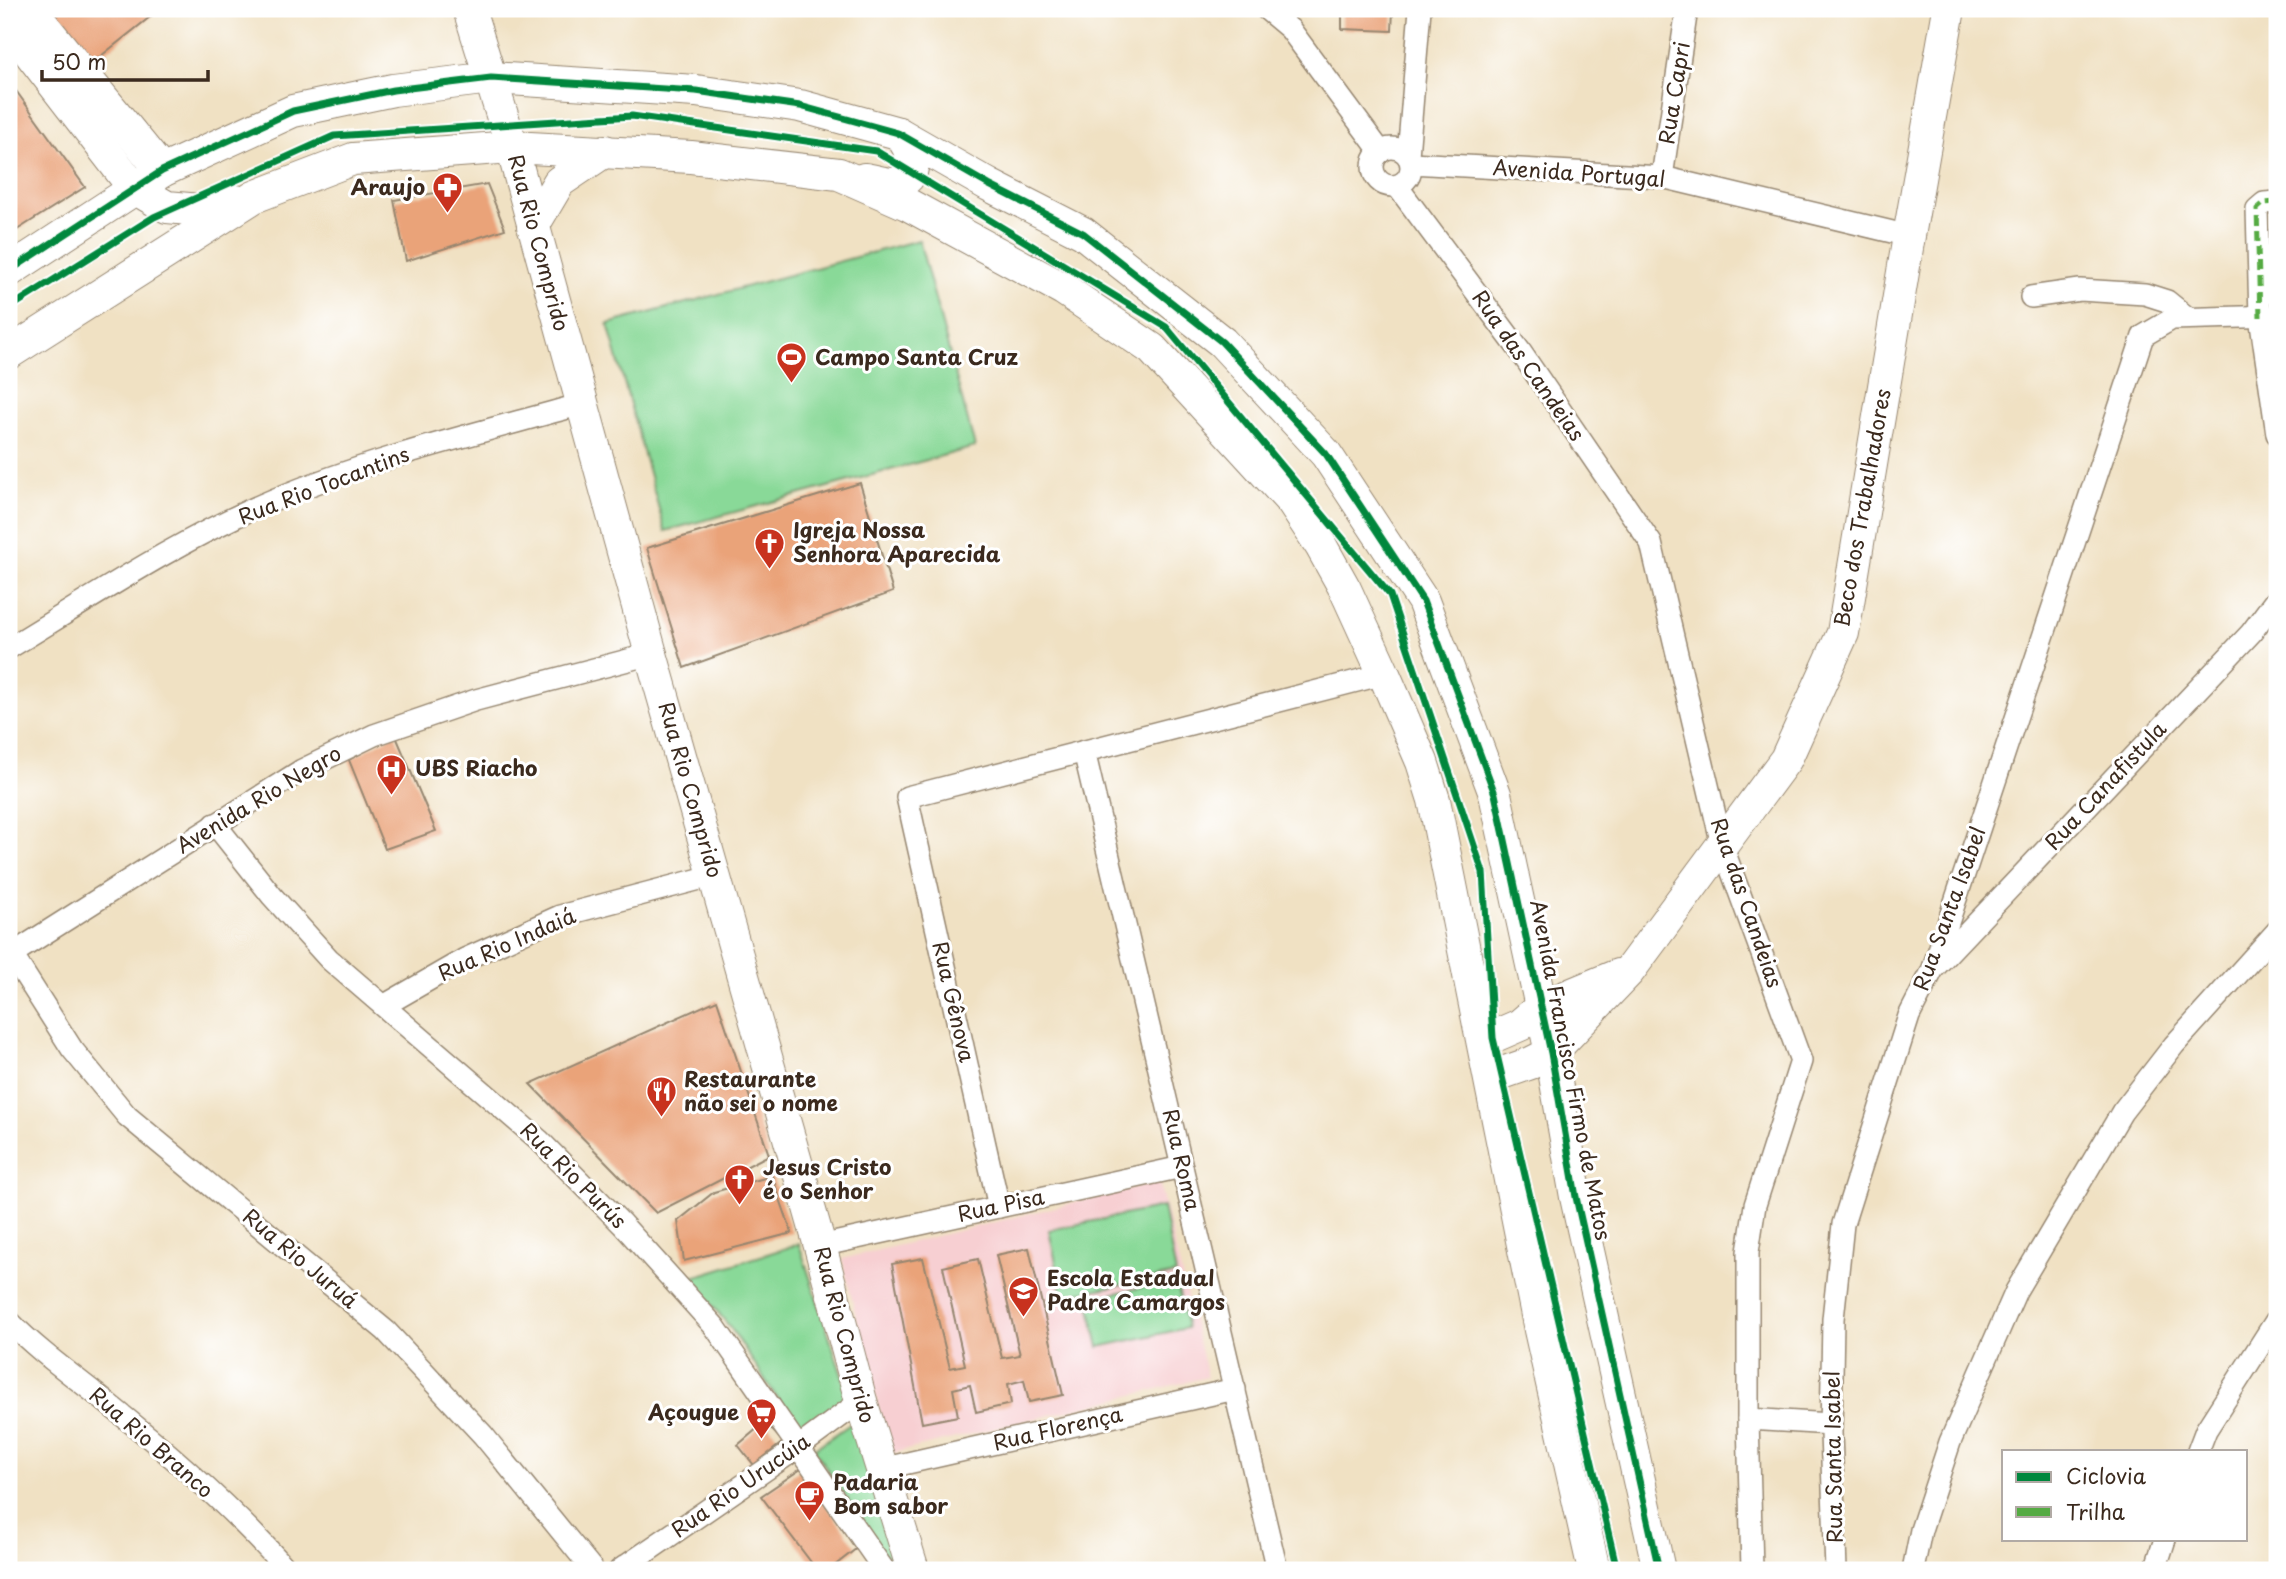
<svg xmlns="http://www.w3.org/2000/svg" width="2286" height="1579" font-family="'Playpen Sans',sans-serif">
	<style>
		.built { fill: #f7cfd2 }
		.green { fill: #89d998; stroke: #62825b; stroke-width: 2 }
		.building { fill: #eaa379 }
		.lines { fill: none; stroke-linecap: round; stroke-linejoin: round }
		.street-casing { stroke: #968670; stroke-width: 24 }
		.secondary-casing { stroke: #968670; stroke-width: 34 }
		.street { stroke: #fff; stroke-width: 21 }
		.secondary { stroke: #fff; stroke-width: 32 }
		.quiet { stroke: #55ab43; stroke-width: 5; stroke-dasharray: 10 5; stroke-linecap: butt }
		.cycleway-casing { stroke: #fff; stroke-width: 11 }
		.cycleway { stroke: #00873e; stroke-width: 7 }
		.labels { text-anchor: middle; stroke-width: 6; stroke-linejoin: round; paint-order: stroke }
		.street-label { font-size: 21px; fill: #3b2a1e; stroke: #fff }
		.poi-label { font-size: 21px; font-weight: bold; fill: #3b2a1e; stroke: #fff; text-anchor: start }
	</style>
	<rect width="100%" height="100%" fill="#fff"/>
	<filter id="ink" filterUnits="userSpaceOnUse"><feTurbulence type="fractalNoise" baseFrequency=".0143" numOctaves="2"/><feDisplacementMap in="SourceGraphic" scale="14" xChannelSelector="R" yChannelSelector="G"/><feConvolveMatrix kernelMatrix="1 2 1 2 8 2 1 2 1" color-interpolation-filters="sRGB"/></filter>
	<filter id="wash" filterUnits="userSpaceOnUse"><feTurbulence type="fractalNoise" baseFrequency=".00686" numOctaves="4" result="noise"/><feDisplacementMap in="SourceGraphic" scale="28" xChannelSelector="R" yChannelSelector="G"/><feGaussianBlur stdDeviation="1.57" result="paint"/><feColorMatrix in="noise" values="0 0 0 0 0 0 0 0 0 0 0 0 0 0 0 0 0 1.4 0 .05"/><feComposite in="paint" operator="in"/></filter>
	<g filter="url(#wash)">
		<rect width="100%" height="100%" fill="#f0e1c3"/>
		<path class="built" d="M 1159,1182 L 1207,1377 L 890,1454 L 842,1259 Z"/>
		<g class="green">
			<path d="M 919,240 L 975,447 L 665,531 L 608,324 Z"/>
			<path d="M 1163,1207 L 1176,1274 L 1063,1296 L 1049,1230 Z"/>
			<path d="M 799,1244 L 849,1397 L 799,1431 L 730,1327 L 690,1278 Z"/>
			<path d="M 1176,1280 L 1187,1328 L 1099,1347 L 1088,1299 Z"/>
			<path d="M 856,1420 L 901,1570 L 894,1570 L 814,1449 Z"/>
		</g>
		<g id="blocks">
			<g class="building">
				<path d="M 37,9 L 160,9 L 87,67 Z"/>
				<path d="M 1342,9 L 1393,10 L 1392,31 L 1342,29 Z"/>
				<path d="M 9,81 L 85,187 L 9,235 Z"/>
				<path d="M 487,184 L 505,229 L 406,261 L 394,200 Z"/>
				<path d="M 860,483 L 893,592 L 684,668 L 647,548 Z"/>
				<path d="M 395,734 L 436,831 L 385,849 L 349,760 Z"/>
				<path d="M 717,1000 L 769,1155 L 656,1213 L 530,1084 Z"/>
				<path d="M 772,1176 L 792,1233 L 684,1261 L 678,1221 L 714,1192 Z"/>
				<path d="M 1029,1248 L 1063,1395 L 1029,1402 L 1024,1380 L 1008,1384 L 1011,1404 L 976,1412 L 970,1385 L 953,1389 L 958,1416 L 922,1423 L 892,1264 L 923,1258 L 950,1368 L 965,1365 L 943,1267 L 978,1259 L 1002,1358 L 1020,1355 L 996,1255 Z"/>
				<path d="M 765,1422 L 783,1442 L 754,1465 L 738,1445 Z"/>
				<path d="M 801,1469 L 857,1548 L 829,1570 L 817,1570 L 761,1496 Z"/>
			</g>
		</g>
	</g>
	<g filter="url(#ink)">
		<use href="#blocks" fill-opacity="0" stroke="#968670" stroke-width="2"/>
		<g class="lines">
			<defs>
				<g id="street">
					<path d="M 1266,9 L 1290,29 L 1381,152"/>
					<circle cx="1392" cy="167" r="19"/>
					<path d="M 1408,156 L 1420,9"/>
					<path d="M 1411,163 L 1662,177 L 1909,236"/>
					<path d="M 1662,177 L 1687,9"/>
					<path d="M 1397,186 L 1520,351 L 1651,543 L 1722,845 L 1801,1061 L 1755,1205 L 1748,1252 L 1748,1419 L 1752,1570"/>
					<path d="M 2277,202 L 2264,203 L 2257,209 L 2260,317 L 2277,434"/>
					<path d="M 2031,297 L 2080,290 L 2145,294 L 2167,301 L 2188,318"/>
					<path d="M 9,648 C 95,596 180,539 273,500 C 372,458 479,433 582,404"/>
					<path d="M 1084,751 L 1277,1570"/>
					<path d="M 215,824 L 272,896 L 329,959 L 539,1140 L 622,1224 L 715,1327 L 884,1570"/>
					<path d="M 9,950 L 72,1049 L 127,1116 L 386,1331 L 483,1435 L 593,1570"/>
					<path d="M 9,956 L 302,770 L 374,735 L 476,700 L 651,654"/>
					<path d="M 1935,967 L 2251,633 L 2277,598"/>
					<path d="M 385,1005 L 465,959 L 560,916 L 715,875"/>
					<path d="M 999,1207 L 907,797 L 1384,674"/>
					<path d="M 820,1246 L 1182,1167"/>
					<path d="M 9,1321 C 39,1352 74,1376 107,1403 C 167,1451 237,1513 287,1570"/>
					<path d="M 1748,1419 L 1831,1424"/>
					<path d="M 2198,1451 L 2206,1430 L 2277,1319"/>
					<path d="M 881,1469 L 1235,1389"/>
					<path d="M 620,1570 L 800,1446 L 861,1401"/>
					<path d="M 1836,1570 L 1831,1433 L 1833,1319 L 1843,1224 L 1909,1016 L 1932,971 L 2143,336 L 2172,319 L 2277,316"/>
					<path d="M 1913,1570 L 1921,1530 L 1950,1442 L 2016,1291 L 2122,1112 L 2174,1045 L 2277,931"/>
					<path d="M 2155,1570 L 2165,1539"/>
				</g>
				<g id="secondary">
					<path d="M 30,9 L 162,171"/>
					<path d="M 469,9 L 512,147 L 651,654 L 820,1246 L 861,1401 L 913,1570"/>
					<path d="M 9,26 L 134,188 L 167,207 L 200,210 L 236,201"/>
					<path d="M 864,179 C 873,180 884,184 892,184 C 923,182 913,147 898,133"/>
					<path d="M 533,226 L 559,182 L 605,151"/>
					<path d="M 9,271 L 162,171 L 293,111 L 393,90 L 491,78 L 696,91 L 800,106 L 898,133 L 989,185 L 1083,233 L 1222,342 L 1326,454 L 1423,601 L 1495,794 L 1551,1053 L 1576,1197 L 1659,1570"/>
					<path d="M 9,353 L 254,197 L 353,159 L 512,147 L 691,157 L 839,174 L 907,204 L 1063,289 L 1152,349 L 1292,502 L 1321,546 L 1345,589 L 1384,674 L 1422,762 L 1434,800 L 1540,1330 L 1594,1570"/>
					<path d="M 1483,1041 L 1520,1025 L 1541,1007 L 1618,975"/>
					<path d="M 1491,1077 L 1531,1063 L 1551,1053 L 1629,971 L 1786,759 L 1843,633 L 1909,236 L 1949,9"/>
				</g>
			</defs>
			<use href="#street" class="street-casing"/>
			<use href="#secondary" class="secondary-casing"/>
			<use href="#street" class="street"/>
			<use href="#secondary" class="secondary"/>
			<path class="quiet" d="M 2260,317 L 2257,209 L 2264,203 L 2277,202"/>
			<defs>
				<g id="cycleway">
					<path d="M 9,271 L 162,171 L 293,111 L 393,90 L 491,78 L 696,91 L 800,106 L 898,133 L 989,185 L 1083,233 L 1222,342 L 1326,454 L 1423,601 L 1495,794 L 1551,1053 L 1576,1197 L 1659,1570"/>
					<path d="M 9,308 L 154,217 L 334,136 L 632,116 L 876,151 L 1166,327 L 1390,595 L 1483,872 L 1493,1038 L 1617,1570"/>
				</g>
			</defs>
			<use href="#cycleway" class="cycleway-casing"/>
			<use href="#cycleway" class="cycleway"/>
		</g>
	</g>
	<defs>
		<symbol id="pharmacy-pin" viewBox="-11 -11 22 30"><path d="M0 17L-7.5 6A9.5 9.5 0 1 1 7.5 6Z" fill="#c8321e" stroke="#fff"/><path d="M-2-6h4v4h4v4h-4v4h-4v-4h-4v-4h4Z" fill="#fff"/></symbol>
		<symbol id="stadium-pin" viewBox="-11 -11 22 30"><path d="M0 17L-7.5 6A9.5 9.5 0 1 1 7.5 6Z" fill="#c8321e" stroke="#fff"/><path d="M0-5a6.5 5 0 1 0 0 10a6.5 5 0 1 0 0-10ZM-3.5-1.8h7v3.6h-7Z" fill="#fff"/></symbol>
		<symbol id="church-pin" viewBox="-11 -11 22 30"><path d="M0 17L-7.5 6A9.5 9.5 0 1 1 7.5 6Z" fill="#c8321e" stroke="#fff"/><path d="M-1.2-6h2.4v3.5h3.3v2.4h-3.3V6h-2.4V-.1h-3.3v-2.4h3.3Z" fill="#fff"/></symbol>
		<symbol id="hospital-pin" viewBox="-11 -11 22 30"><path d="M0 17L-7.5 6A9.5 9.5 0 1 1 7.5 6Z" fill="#c8321e" stroke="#fff"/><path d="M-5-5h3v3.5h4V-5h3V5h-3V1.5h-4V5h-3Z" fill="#fff"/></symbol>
		<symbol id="restaurant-pin" viewBox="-11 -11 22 30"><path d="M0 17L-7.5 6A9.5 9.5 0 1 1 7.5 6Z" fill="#c8321e" stroke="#fff"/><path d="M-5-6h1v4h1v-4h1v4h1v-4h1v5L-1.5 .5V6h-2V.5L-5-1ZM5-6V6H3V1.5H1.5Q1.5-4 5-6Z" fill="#fff"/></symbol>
		<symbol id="school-pin" viewBox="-11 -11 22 30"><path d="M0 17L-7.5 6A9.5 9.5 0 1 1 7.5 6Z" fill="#c8321e" stroke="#fff"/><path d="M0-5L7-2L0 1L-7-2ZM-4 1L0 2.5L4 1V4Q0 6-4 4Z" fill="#fff"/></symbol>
		<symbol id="supermarket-pin" viewBox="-11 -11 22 30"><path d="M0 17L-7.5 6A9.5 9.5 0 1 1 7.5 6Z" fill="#c8321e" stroke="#fff"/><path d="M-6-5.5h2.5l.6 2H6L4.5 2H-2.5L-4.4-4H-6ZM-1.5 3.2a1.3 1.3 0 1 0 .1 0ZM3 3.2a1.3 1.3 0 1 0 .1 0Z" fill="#fff"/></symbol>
		<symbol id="cafe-pin" viewBox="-11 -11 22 30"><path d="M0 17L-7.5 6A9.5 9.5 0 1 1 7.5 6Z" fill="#c8321e" stroke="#fff"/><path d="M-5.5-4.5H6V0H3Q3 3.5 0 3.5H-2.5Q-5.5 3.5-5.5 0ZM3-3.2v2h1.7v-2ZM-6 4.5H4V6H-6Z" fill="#fff"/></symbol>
	</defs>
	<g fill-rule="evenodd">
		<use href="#pharmacy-pin" x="430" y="170" width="35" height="47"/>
		<use href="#stadium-pin" x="774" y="340" width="35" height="47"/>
		<use href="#church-pin" x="752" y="526" width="35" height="47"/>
		<use href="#hospital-pin" x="374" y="752" width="35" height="47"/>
		<use href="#restaurant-pin" x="644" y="1074" width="35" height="47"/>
		<use href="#church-pin" x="722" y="1162" width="35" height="47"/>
		<use href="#school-pin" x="1006" y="1274" width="35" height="47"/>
		<use href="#supermarket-pin" x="744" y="1396" width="35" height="47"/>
		<use href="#cafe-pin" x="792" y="1478" width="35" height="47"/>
	</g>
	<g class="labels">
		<g class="street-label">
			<text transform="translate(1675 93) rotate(-81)" y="7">Rua Capri</text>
			<text transform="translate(1579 174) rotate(4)" y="7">Avenida Portugal</text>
			<text transform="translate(538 243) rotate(75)" y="7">Rua Rio Comprido</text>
			<text transform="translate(1528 366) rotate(55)" y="7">Rua das Candeias</text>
			<text transform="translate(324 486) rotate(-21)" y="7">Rua Rio Tocantins</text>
			<text transform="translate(1863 508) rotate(-80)" y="7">Beco dos Trabalhadores</text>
			<text transform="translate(2106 786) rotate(-47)" y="7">Rua Canafistula</text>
			<text transform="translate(690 790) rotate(74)" y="7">Rua Rio Comprido</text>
			<text transform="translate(259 800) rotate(-31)" y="7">Avenida Rio Negro</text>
			<text transform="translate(1746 903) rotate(71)" y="7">Rua das Candeias</text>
			<text transform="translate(1950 909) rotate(-70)" y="7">Rua Santa Isabel</text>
			<text transform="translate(507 945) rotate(-24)" y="7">Rua Rio Indaiá</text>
			<text transform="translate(953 1002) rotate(77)" y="7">Rua Gênova</text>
			<text transform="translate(1570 1070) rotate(79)" y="7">Avenida Francisco Firmo de Matos</text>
			<text transform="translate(1181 1160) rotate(77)" y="7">Rua Roma</text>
			<text transform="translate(573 1176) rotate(45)" y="7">Rua Rio Purús</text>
			<text transform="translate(1001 1206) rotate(-12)" y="7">Rua Pisa</text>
			<text transform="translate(300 1259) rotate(40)" y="7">Rua Rio Juruá</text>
			<text transform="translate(844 1335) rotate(75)" y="7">Rua Rio Comprido</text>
			<text transform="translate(1058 1429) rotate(-13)" y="7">Rua Florença</text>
			<text transform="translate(151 1443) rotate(41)" y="7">Rua Rio Branco</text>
			<text transform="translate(1834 1457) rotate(-91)" y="7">Rua Santa Isabel</text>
			<text transform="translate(741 1486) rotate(-35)" y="7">Rua Rio Urucúia</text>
		</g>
		<g class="poi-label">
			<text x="425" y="195" text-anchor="end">Araujo</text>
			<text x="815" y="365">Campo Santa Cruz</text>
			<text x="793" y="538">Igreja Nossa<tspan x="793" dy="24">Senhora Aparecida</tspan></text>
			<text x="415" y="776">UBS Riacho</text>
			<text x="684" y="1087">Restaurante<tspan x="684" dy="24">não sei o nome</tspan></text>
			<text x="763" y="1175">Jesus Cristo<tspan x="763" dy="24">é o Senhor</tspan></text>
			<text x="1047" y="1286">Escola Estadual<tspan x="1047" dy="24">Padre Camargos</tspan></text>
			<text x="739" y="1420" text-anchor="end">Açougue</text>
			<text x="833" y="1490">Padaria<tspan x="833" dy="24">Bom sabor</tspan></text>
		</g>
	</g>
	<rect width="2286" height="1579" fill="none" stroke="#fff" stroke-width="35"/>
	<rect x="2002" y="1450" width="245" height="91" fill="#ffffff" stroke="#b1aaa5" stroke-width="2"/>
	<rect x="2016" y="1472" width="35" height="10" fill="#00873e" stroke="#b1aaa5" stroke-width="2"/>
	<text x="2066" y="1484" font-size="21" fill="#3b2a1e">Ciclovia</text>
	<rect x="2016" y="1507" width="35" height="10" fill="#55ab43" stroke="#b1aaa5" stroke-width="2"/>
	<text x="2066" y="1520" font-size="21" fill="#3b2a1e">Trilha</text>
	<path d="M42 70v10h166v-10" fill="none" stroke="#3b2a1e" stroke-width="3.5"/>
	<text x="52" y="70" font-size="21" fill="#3b2a1e" stroke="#ffffff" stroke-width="5" paint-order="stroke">50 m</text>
</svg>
